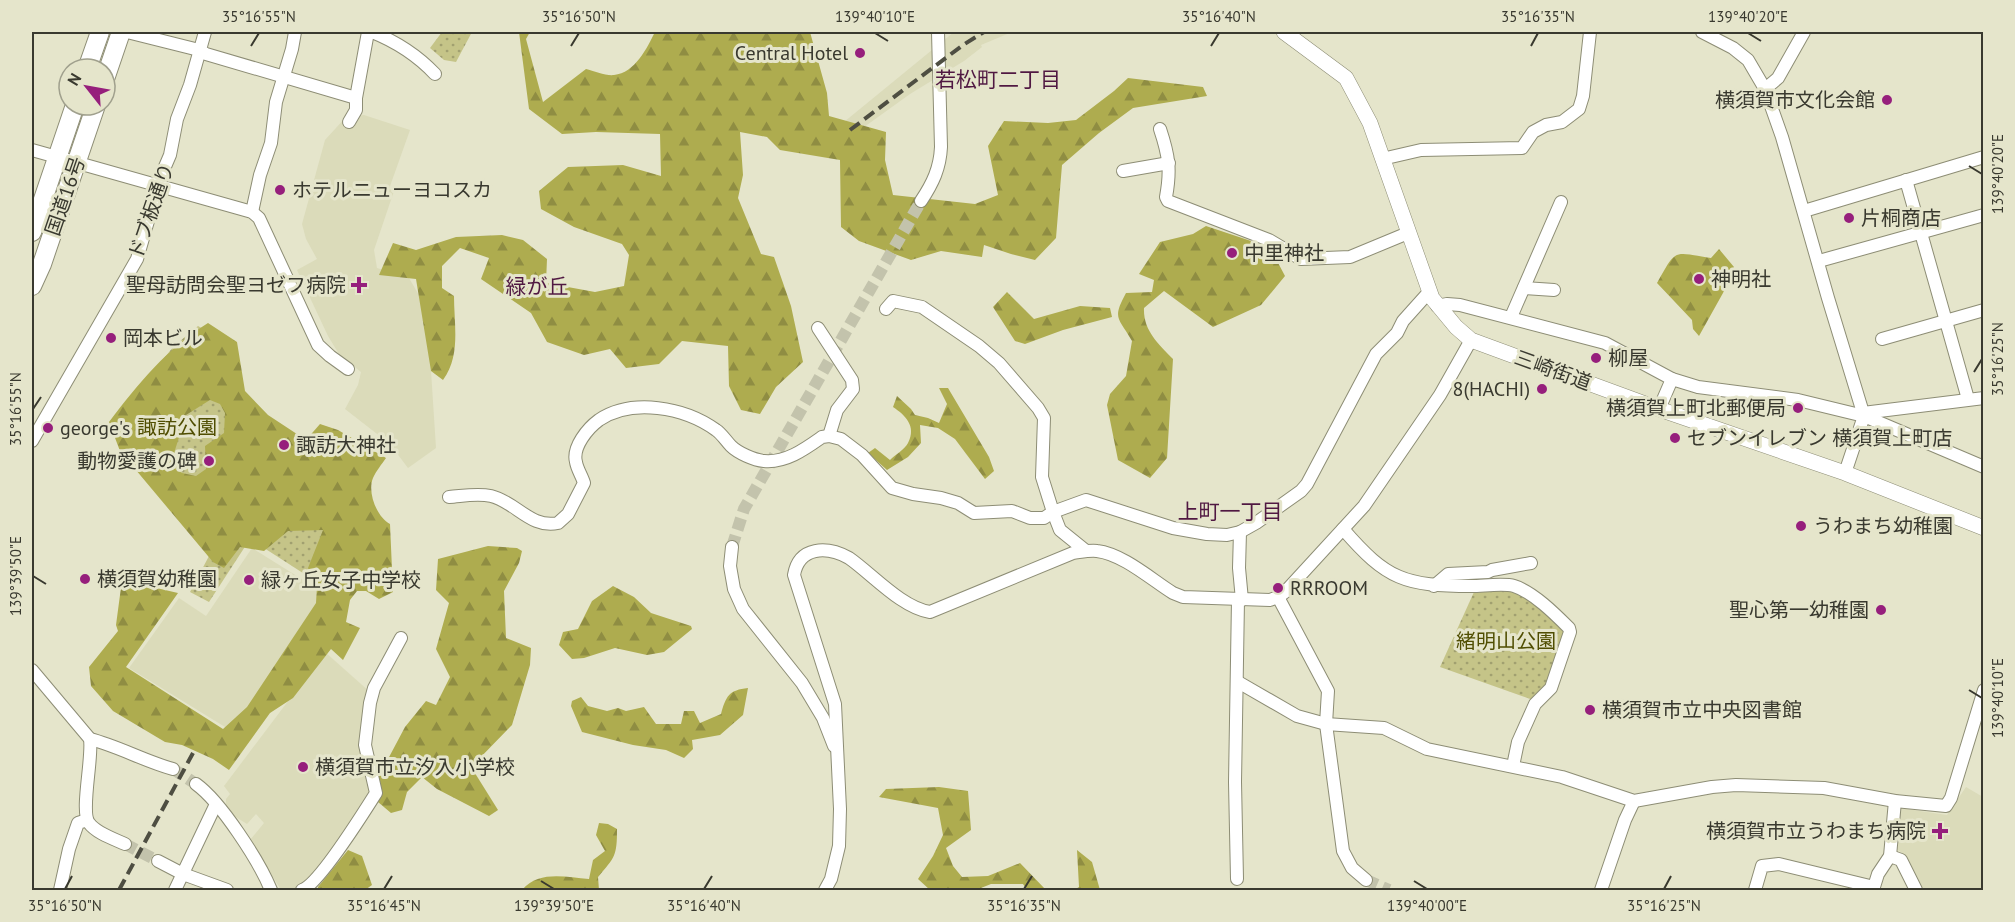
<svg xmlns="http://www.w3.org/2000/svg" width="2015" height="922" font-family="'PT Sans','Noto Sans JP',sans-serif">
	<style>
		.built { fill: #dbdbba }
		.green { fill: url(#green-dots) }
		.forest { fill: url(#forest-firs); fill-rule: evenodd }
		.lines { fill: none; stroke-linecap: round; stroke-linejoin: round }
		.minor-tunnel { stroke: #c3c3ac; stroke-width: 12; stroke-dasharray: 12 6; stroke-linecap: butt }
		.minor-casing { stroke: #8d8d75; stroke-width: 14 }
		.major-casing { stroke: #8d8d75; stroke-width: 16 }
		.highway-casing { stroke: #8d8d75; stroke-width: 20 }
		.minor { stroke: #fff; stroke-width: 12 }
		.major { stroke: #fff; stroke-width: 15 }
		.highway { stroke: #fff; stroke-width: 18 }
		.rail { stroke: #4e4e42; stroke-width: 4; stroke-dasharray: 12 6; stroke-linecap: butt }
		.ticks { fill: none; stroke: #39392f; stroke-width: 2 }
		.poi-dot { fill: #961f7c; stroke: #e5e5cb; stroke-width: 2 }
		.labels { text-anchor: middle; stroke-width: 6; stroke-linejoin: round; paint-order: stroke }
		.poi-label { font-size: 20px; fill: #39392f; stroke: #e5e5cb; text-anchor: start }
		.street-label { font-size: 20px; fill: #39392f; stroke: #e5e5cb }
		.park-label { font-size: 20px; fill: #504e02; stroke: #e5e5cb }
		.neighbourhood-label { font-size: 21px; fill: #501842; stroke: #e5e5cb }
		.neatline { fill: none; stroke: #39392f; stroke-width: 2 }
		.ticks-label { font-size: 15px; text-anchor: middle; fill: #39392f }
	</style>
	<defs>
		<pattern id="green-dots" width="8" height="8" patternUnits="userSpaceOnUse" patternTransform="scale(1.5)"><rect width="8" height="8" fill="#c5c488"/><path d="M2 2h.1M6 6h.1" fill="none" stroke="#a1a070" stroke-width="1.8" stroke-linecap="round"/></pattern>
		<pattern id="forest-firs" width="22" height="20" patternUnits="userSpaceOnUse" patternTransform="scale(1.5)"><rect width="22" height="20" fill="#aeac4f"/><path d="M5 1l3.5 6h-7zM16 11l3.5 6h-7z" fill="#8f8d42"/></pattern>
	</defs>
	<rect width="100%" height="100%" fill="#e5e5cb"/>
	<g class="built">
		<path d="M 954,32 L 1012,32 L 981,45 L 982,47 L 964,61 L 910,94 L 853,135 L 844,122 Z"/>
		<path d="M 364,115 L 410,130 L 389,189 L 394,191 L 374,250 L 377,268 L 409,278 L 427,309 L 436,448 L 408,468 L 390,444 L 345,409 L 358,385 L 361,372 L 339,354 L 328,336 L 297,270 L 317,259 L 306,239 L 302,224 L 325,140 L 346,117 Z"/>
		<path d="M 252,548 L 340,603 L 243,738 L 129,668 L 179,598 L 206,616 Z"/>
		<path d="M 325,652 L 370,692 L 363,748 L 375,798 L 307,885 L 291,890 L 281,890 L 250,840 L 264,823 L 256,814 L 247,824 L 226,811 L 226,799 L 230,794 L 224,786 Z"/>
		<path d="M 1966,787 L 1983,797 L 1983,890 L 1921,890 L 1902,853 L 1895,848 L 1900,808 L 1947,815 Z"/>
	</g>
	<g class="green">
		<path d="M 442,32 L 472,32 L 456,62 L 444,60 L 430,48 Z"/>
		<path d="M 198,326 L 229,344 L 231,459 L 337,433 L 337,595 L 250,539 L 209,602 L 190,592 L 209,556 L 109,428 L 173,347 Z"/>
		<path d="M 1504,590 L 1524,596 L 1562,627 L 1564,635 L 1546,685 L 1535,696 L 1533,700 L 1440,667 L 1474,592 Z"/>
	</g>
	<g class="forest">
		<path d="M 519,32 L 530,32 L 526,39 L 543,102 L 586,69 C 594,71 606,76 614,75 C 635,73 647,48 655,32 L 810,32 L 827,93 L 829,116 L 886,132 L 885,160 L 893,195 L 975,204 L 998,195 L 988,146 L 1004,121 L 1048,123 L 1076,120 L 1114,91 L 1128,78 L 1203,87 L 1207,96 L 1133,108 L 1099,133 L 1062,165 L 1056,238 L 1035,260 L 1011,254 L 984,245 L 982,257 L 941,251 L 911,260 L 859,241 L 841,227 L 840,160 L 780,150 L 767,137 L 740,132 L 743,175 L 738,198 L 761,254 L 774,257 L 791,306 L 803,362 L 776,387 L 760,414 L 741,410 L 729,386 L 728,346 L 682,341 L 659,364 L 626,368 L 610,349 L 584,355 L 547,342 L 531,313 L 481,279 L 489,258 L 460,248 L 442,266 L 442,288 L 454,296 C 454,325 461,355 443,380 L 431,371 L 416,279 L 379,275 L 393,243 L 416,250 L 456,237 L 502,235 L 523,240 L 547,259 L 546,283 L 595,292 L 624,286 L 629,255 L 622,244 L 574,227 L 541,209 L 539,191 L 568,167 L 623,165 L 661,176 L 660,134 L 596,132 L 562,134 L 529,109 Z"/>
		<path d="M 1206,226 L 1257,243 L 1276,259 L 1285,276 L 1261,305 L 1213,327 L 1164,291 L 1144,308 C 1143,330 1158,344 1173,359 L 1167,458 L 1150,478 L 1118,460 L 1107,405 L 1110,394 L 1126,376 L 1132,341 C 1118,317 1112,319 1126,293 L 1152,292 L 1154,280 L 1139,274 L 1160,242 L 1193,234 Z"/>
		<path d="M 1719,249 L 1734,267 L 1723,293 L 1699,336 L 1693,329 L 1692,320 L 1657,283 C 1677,248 1672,252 1711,258 Z"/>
		<path d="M 1007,292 L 1034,319 L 1080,306 L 1110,308 L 1112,317 L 1063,330 L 1025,344 L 1015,341 L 993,307 Z"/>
		<path d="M 208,323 L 237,342 L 245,391 L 268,415 L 306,440 L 320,424 L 338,430 L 386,458 C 382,464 376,471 373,478 C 367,493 377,517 390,524 L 393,592 L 379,599 L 366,591 L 357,591 L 350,600 L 346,622 L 360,628 L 343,660 L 331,649 L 293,698 L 270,713 L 229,770 L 213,759 L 182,745 L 165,742 L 113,711 L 91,686 L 89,667 L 118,631 L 116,625 L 122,580 L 178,593 L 126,667 L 223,729 L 247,707 L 316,603 L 317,586 L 308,568 L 323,530 L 288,531 L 264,551 L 240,547 L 224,568 L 213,562 L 120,451 L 109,422 C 139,383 166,349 208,323 ZM 210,400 L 220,404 L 225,413 L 224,433 L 205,446 L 206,469 L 196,476 L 182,473 L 170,466 L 186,415 Z"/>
		<path d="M 939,388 L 948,388 L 989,457 L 994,471 L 985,479 L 955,439 L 938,428 L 920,425 L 921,443 L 908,457 L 887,470 L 868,453 L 875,448 L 890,460 C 895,455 905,449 908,443 C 917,426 905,415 893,407 L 897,396 L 911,409 L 915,415 L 928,418 L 939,423 L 947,404 Z"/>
		<path d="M 488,546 L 517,548 L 522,551 L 519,563 L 504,591 L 506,638 L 531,648 L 530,665 L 512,725 L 476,762 L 473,770 L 498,810 L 489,816 L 437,789 L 422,777 L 407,792 L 402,810 L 391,813 L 378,802 L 379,776 L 405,727 L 426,701 L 436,705 L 450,677 L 436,649 L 449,603 L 436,590 L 438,559 Z"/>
		<path d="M 613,586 L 634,597 L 651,613 L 691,626 L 692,629 L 664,652 L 647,655 L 615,648 L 584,658 L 572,659 L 559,645 L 563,632 L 578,629 L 592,601 Z"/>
		<path d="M 748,688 L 743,715 L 720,735 L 692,740 L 693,749 L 684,758 L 666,750 L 633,745 L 582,732 L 571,706 L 572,701 L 581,697 L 588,706 L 607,711 L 618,708 L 626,711 L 644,707 L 656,724 L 681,724 L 684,711 L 694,711 L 700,723 L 721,714 C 726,696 729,690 748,688 Z"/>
		<path d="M 939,787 L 968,791 L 971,830 L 946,848 L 953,866 L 962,877 L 988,876 L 1020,863 L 1046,890 L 1027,890 L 1023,884 L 991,884 L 976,890 L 930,890 L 918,879 L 933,856 L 943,835 L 938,808 L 879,797 L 886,789 Z"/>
		<path d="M 599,823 L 608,824 L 617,829 C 617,856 615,857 598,877 L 599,890 L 522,890 C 539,870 565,877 589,879 L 593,860 L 605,851 L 596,835 Z"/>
		<path d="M 348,850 L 362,856 L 372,885 L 365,890 L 318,890 L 318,887 Z"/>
		<path d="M 1077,850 L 1092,862 L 1100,890 L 1074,890 L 1079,887 Z"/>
	</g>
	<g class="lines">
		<g class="minor-tunnel">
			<path d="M 732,547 L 744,509 L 921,201"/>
			<path d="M 173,769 L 196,784"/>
			<path d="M 125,844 L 158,861"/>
			<path d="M 1366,880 L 1389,890"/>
		</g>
		<defs>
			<g id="minor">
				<path d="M 127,32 L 199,50 L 206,54 L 356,98"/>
				<path d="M 372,32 C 397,42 417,55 435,74"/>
				<path d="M 1702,32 L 1733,48 L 1748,60 L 1765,89 L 1782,137 L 1828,298 L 1864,416 L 1845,473"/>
				<path d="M 1765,89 L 1778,78 L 1804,32"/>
				<path d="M 349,122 L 356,110 L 356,98 L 368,32"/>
				<path d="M 1160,129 C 1169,156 1171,170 1166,197 L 1168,201 L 1269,240 L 1301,259 L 1350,257 L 1408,233"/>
				<path d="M 32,150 L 252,212 L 259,218 L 318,345 L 330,356 L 348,369"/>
				<path d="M 1382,159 L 1421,150 L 1522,148 L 1533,132 L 1546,125 L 1562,122 L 1579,109 L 1583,96 L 1590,32"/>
				<path d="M 1123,171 L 1169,163"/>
				<path d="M 1906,180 L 1968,399"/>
				<path d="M 921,201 C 933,183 940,168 941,147 L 938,32"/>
				<path d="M 1804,211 L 1984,157"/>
				<path d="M 252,212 L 260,175 L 271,143 L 276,102 L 292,49 L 295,32"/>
				<path d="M 1819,261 L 1984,215"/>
				<path d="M 1524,288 L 1554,290"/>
				<path d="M 1437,306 L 1447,304 L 1460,305 L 1605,343 L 1672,379 L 1698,387 L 1798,400 L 1864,416 L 1984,467"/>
				<path d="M 886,309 L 893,301 L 922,307 L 979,346 L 999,363 L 1038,408 L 1044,418 L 1042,477 L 1053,512 L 1060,530 L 1086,551"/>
				<path d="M 1511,317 L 1561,202"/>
				<path d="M 818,328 L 852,380 L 853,389 L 837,410 L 829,436"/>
				<path d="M 1882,339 L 1984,310"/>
				<path d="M 1659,409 L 1672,379"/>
				<path d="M 1863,413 L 1984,398"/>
				<path d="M 32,441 L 137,259 L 161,176 L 170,155 L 177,119 L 190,85 L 205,32"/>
				<path d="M 449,497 C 463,496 477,493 491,496 C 516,502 531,529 558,523 L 568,514 L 584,483 C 582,476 577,469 576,462 C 572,447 588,428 599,420 C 632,398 684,407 716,430 C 722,434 726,441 731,446 C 738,453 754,460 764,461 C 786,463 805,449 822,437 L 829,436 L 841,439 L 862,455 L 892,488 L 913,494 L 941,498 L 958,503 L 974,513 L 1012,511 L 1030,518 L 1044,518 L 1053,512 L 1086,500 L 1173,528 L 1207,534 L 1227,535 L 1240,532 L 1256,523 L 1301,491 L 1307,484 L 1376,354 L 1397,333 L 1403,321 L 1429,292"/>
				<path d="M 1343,529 C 1387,580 1405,586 1472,586 C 1483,586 1504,583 1514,586 C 1533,592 1555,614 1569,628 L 1570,632 L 1551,688 L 1535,704 L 1518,742 L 1513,766"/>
				<path d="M 1240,532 L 1239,568 L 1242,600"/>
				<path d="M 732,547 L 730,566 L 734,589 L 743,609 L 802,683 L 823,718 L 834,746"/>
				<path d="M 1434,586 L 1448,574 L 1488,572 L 1492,570 L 1531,563"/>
				<path d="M 1278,597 L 1285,592 L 1364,506 L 1440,395 L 1471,340"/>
				<path d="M 32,670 L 90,739 C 93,758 80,812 89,823 C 96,833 114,839 125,844"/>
				<path d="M 1238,682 L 1297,716 L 1326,724 L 1384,728 L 1427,749 L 1562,777 L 1634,801 L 1712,787 L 1736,785 L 1824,788 L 1895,801 L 1946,806 L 1951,798 L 1984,690"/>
				<path d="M 90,739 C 118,746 144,761 173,769"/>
				<path d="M 196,784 C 221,802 259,861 271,890"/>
				<path d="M 1890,856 L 1901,860 L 1916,890"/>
				<path d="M 158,861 L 183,874 L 227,890"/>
				<path d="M 1237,879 L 1235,782 L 1238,600"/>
				<path d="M 60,890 L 69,849 L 78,823 L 87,820"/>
				<path d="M 175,890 L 216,804"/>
				<path d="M 302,890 C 319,884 364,812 376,793 L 365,745 L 370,703 L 374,688 L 401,638"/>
				<path d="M 825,890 L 831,879 L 839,846 L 840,809 L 835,704 L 794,575 C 799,546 827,546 849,558 C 872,574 902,608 930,612 L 1073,553 C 1081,552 1090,550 1097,551 C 1123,554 1152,580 1173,593 L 1183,597 L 1270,600 L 1278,597 L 1328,691 L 1326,724 L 1343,851 L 1352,868 L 1366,880"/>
				<path d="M 1601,890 L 1625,820 L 1634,801"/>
				<path d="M 1755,890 L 1762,866 L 1779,864 L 1874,887"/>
				<path d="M 1873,890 L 1878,874 L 1890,856 L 1895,801"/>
			</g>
			<path id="major" d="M 1284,32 L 1346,78 L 1370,123 L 1432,298 L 1456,327 L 1471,340 L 1659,409 L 1845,473 L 1984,528"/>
			<g id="highway">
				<path d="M 87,69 L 100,32"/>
				<path d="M 105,79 L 121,32"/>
				<path d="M 32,232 L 75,105"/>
				<path d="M 32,286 L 42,264 L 96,105"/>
			</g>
		</defs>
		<use href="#minor" class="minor-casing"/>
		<use href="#major" class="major-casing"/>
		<use href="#highway" class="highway-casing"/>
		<use href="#minor" class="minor"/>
		<use href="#major" class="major"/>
		<use href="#highway" class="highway"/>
		<g class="rail">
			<path d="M 850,130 L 963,45 L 984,32"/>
			<path d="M 119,890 L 193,753"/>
		</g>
	</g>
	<path class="ticks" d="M 875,33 L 888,41M 1748,33 L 1761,41M 251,46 L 259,33M 571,46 L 579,33M 1211,46 L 1219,33M 1531,46 L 1538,33M 1969,166 L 1982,174M 1974,372 L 1982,359M 33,409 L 41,397M 33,576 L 46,584M 1969,690 L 1982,698M 541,881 L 554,889M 1414,881 L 1427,889M 65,889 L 72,876M 384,889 L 392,876M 704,889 L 712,876M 1024,889 L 1032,876M 1664,889 L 1671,876"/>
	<g class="poi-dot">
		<circle cx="860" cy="53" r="6"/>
		<circle cx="1887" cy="100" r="6"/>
		<circle cx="280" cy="190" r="6"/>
		<circle cx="1849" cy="218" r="6"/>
		<circle cx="1232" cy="253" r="6"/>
		<circle cx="1699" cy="279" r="6"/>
		<path d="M356 276h6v6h6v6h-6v6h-6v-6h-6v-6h6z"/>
		<circle cx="111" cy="338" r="6"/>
		<circle cx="1596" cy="358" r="6"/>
		<circle cx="1542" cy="389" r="6"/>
		<circle cx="1798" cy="408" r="6"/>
		<circle cx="48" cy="428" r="6"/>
		<circle cx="1675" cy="438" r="6"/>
		<circle cx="284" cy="445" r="6"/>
		<circle cx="209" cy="461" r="6"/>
		<circle cx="1801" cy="526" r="6"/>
		<circle cx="85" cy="579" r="6"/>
		<circle cx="249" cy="580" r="6"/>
		<circle cx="1278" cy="588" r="6"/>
		<circle cx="1881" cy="610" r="6"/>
		<circle cx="1590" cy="710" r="6"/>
		<circle cx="303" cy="767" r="6"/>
		<path d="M1937 822h6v6h6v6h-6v6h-6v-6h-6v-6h6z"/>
	</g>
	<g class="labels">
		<g class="poi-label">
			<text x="848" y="60" text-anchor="end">Central Hotel</text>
			<text x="1875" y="107" text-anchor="end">横須賀市文化会館</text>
			<text x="292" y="197">ホテルニューヨコスカ</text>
			<text x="1861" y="225">片桐商店</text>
			<text x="1244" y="260">中里神社</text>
			<text x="1711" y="286">神明社</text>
			<text x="346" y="292" text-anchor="end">聖母訪問会聖ヨゼフ病院</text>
			<text x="123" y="345">岡本ビル</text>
			<text x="1608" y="365">柳屋</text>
			<text x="1530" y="396" text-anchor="end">8(HACHI)</text>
			<text x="1786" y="415" text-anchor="end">横須賀上町北郵便局</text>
			<text x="60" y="435">george's</text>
			<text x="1687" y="445">セブンイレブン 横須賀上町店</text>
			<text x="296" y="452">諏訪大神社</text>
			<text x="197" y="468" text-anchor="end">動物愛護の碑</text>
			<text x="1813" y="533">うわまち幼稚園</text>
			<text x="97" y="586">横須賀幼稚園</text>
			<text x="261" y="587">緑ヶ丘女子中学校</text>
			<text x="1290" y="595">RRROOM</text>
			<text x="1869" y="617" text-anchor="end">聖心第一幼稚園</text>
			<text x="1602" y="717">横須賀市立中央図書館</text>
			<text x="315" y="774">横須賀市立汐入小学校</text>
			<text x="1926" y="838" text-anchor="end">横須賀市立うわまち病院</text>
		</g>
		<g class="street-label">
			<text transform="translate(65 196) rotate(-71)" y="7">国道16号</text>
			<text transform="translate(151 211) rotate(-71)" y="7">ドブ板通り</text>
			<text transform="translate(1553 370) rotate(20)" y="7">三崎街道</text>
		</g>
		<g class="park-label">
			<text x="177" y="434">諏訪公園</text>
			<text x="1506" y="648">緒明山公園</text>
		</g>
		<g class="neighbourhood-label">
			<text x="998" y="87">若松町二丁目</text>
			<text x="537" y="294">緑が丘</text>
			<text x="1230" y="519">上町一丁目</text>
		</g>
	</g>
	<rect width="2015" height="922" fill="none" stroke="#e5e5cb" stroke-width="66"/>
	<g transform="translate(87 87) rotate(301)"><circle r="28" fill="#e5e5cb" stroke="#a0a08d" stroke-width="1.5"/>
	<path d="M0-4.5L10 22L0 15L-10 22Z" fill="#961f7c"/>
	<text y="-9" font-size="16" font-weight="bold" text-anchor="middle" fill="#39392f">N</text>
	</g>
	<rect x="33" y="33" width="1949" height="856" class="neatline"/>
	<g class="ticks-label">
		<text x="259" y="22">35°16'55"N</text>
		<text x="579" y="22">35°16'50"N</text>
		<text x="875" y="22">139°40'10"E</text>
		<text x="1219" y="22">35°16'40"N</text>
		<text x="1538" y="22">35°16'35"N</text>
		<text x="1748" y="22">139°40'20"E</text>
		<text transform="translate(1998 174) rotate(-90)" y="5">139°40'20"E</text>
		<text transform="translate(1998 359) rotate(-90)" y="5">35°16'25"N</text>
		<text transform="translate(16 409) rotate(-90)" y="5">35°16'55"N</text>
		<text transform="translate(16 576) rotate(-90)" y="5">139°39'50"E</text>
		<text transform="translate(1998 698) rotate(-90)" y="5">139°40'10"E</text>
		<text x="65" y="911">35°16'50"N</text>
		<text x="384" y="911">35°16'45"N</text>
		<text x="554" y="911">139°39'50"E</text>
		<text x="704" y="911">35°16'40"N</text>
		<text x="1024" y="911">35°16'35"N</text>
		<text x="1427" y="911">139°40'00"E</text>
		<text x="1664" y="911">35°16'25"N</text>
	</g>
</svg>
